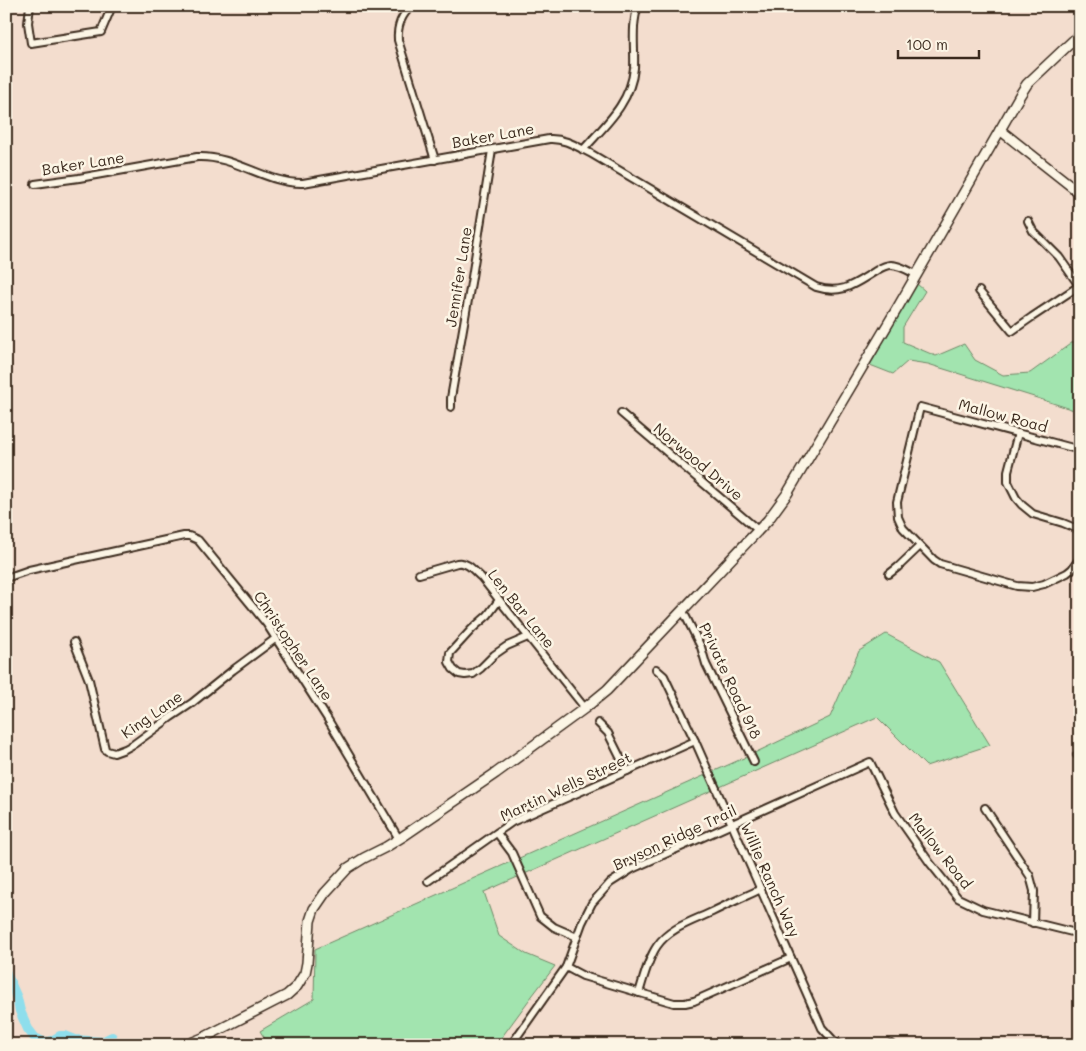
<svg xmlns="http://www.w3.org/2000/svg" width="1086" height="1051" font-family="Mali,sans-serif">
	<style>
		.green { fill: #a2e4af; stroke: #6e8766 }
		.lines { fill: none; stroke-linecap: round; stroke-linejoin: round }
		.river { stroke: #8edeec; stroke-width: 10 }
		.street-casing { stroke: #3b2a1e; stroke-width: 10 }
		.secondary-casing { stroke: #3b2a1e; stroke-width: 12 }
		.street { stroke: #fcf5e5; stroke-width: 6 }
		.secondary { stroke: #fcf5e5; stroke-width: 9 }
		.labels { text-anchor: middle; stroke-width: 5; stroke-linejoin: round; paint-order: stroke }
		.street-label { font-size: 15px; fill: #3b2a1e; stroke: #fcf5e5 }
	</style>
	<rect width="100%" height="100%" fill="#f3ddce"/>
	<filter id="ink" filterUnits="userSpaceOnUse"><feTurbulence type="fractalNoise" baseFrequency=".02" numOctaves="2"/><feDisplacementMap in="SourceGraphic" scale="10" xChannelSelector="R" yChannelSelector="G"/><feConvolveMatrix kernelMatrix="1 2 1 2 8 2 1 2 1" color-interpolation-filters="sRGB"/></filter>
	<g filter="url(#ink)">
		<g class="green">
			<path d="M 917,284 L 925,291 L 903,327 L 903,342 L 936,356 L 964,344 L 975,360 L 1003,375 L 1030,373 L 1073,342 L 1080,350 L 1080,412 L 1034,397 L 928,364 L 908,361 L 893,374 L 870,365 Z"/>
			<path d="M 886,634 L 939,662 L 990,745 L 926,766 L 877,717 L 484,892 L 499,936 L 526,954 L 555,966 L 529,1000 L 496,1045 L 269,1045 L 260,1031 L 314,999 L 315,949 L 746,757 L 830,717 L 859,651 Z"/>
		</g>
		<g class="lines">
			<path class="river" d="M 6,973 L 17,998 L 20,1011 L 28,1029 L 35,1038 L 43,1042 L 50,1042 L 60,1036 L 65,1036 L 75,1040 L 102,1042 L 112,1037"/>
			<defs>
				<g id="street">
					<path d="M 30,6 L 28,23 L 31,43 L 101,32 L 112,6"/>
					<path d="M 412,6 C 401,15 397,27 398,40 L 435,160"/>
					<path d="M 583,150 C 605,125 631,103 634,68 C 635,48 631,26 638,6"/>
					<path d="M 35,184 L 79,178 L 197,157 C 235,155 266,184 303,183 L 549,139 C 564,138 576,146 590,153 L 816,287 C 841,295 853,285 874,272 C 879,269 884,265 891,265 C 900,265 909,271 917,275"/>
					<path d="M 1028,221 L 1033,231 L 1059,257 L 1080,287"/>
					<path d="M 979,291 L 1012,331 L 1032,317 L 1079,286"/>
					<path d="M 451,407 L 451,398 L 472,277 L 492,150"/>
					<path d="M 621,413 L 758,530"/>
					<path d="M 1018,433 L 1008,471 L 1008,482 L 1016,498 L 1022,505 L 1033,514 L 1063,523 L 1080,530"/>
					<path d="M 1080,450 L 920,407 L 897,502 L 898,517 L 903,528 L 934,560 L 940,564 L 1017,586 L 1032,587 L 1044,584 L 1067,573 L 1072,569 L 1080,558"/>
					<path d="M 419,574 L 457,563 C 467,561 474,571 481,577 L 585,708"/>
					<path d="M 889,574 L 898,567 L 920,546"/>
					<path d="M 6,578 L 29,570 L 184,536 L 189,536 L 198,540 L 266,623 L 327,718 L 399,839"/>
					<path d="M 499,600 L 488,615 L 472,629 L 450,653 L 449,662 L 453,669 L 459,674 L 465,675 L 473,674 L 481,668 L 494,655 L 507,646 L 528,637"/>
					<path d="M 683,611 L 701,647 L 706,664 L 754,762"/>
					<path d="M 74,642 L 89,680 L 105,749 L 107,751 L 114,753 L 125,749 L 134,744 L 171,717 L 192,703 L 233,670 L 275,639"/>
					<path d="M 656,669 L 664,676 L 695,741 L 822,1028 L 833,1040 L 840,1045"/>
					<path d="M 598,723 L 608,733 L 627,771"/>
					<path d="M 1077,755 L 1080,756"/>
					<path d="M 985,808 L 1030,876 L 1034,891 L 1033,923"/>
					<path d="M 497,833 L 512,853 L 540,916 L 554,927 L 577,937"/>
					<path d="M 428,881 L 512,822 L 695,741"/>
					<path d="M 566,967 L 583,976 L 674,1003 L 685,1003 L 694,1001 L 791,958"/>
					<path d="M 639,993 C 644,977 648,959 657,946 C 669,928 693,921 712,912 C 728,904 744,897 761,889"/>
					<path d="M 511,1045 L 566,967 L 582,923 L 592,903 L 610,883 L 632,869 L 870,762 L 895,813 L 930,863 L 958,898 L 983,910 L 1080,934"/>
					<path d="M 890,1045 L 891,1044"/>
				</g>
				<g id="secondary">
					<path d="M 1000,130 L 1080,193"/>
					<path d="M 186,1045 L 203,1038 L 287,995 L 297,986 L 305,973 L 307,963 L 310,921 L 314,909 L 325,893 L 348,868 L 364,858 L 386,847 L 402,837 L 496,773 L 585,708 L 607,690 L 768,520 L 787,494 L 898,307 L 1000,130 L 1020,95 L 1027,84 L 1080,34"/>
				</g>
			</defs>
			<use href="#street" class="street-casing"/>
			<use href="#secondary" class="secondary-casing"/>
			<use href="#street" class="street"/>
			<use href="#secondary" class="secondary"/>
		</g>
	</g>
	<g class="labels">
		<g class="street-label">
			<text transform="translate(493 136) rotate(-10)" y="5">Baker Lane</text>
			<text transform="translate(83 164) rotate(-9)" y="5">Baker Lane</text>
			<text transform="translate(459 277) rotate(-81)" y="5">Jennifer Lane</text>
			<text transform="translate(1003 416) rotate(15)" y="5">Mallow Road</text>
			<text transform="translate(698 462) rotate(40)" y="5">Norwood Drive</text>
			<text transform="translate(521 609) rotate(51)" y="5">Len Bar Lane</text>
			<text transform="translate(293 646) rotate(56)" y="5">Christopher Lane</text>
			<text transform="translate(730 681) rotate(65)" y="5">Private Road 918</text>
			<text transform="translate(152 715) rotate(-35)" y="5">King Lane</text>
			<text transform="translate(566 787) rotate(-25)" y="5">Martin Wells Street</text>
			<text transform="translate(675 838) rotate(-25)" y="5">Bryson Ridge Trail</text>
			<text transform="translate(940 851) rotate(52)" y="5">Mallow Road</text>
			<text transform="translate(770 880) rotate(66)" y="5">Willie Ranch Way</text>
		</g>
	</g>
	<rect width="1086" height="1051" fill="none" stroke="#fcf5e5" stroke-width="25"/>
	<rect x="12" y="12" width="1061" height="1026" fill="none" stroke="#3b2a1e" stroke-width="2" filter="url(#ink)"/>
	<path d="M898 50v8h81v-8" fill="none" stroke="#3b2a1e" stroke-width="2.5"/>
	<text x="906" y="50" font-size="15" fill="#3b2a1e" stroke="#fcf5e5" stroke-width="4" paint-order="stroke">100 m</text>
</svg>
